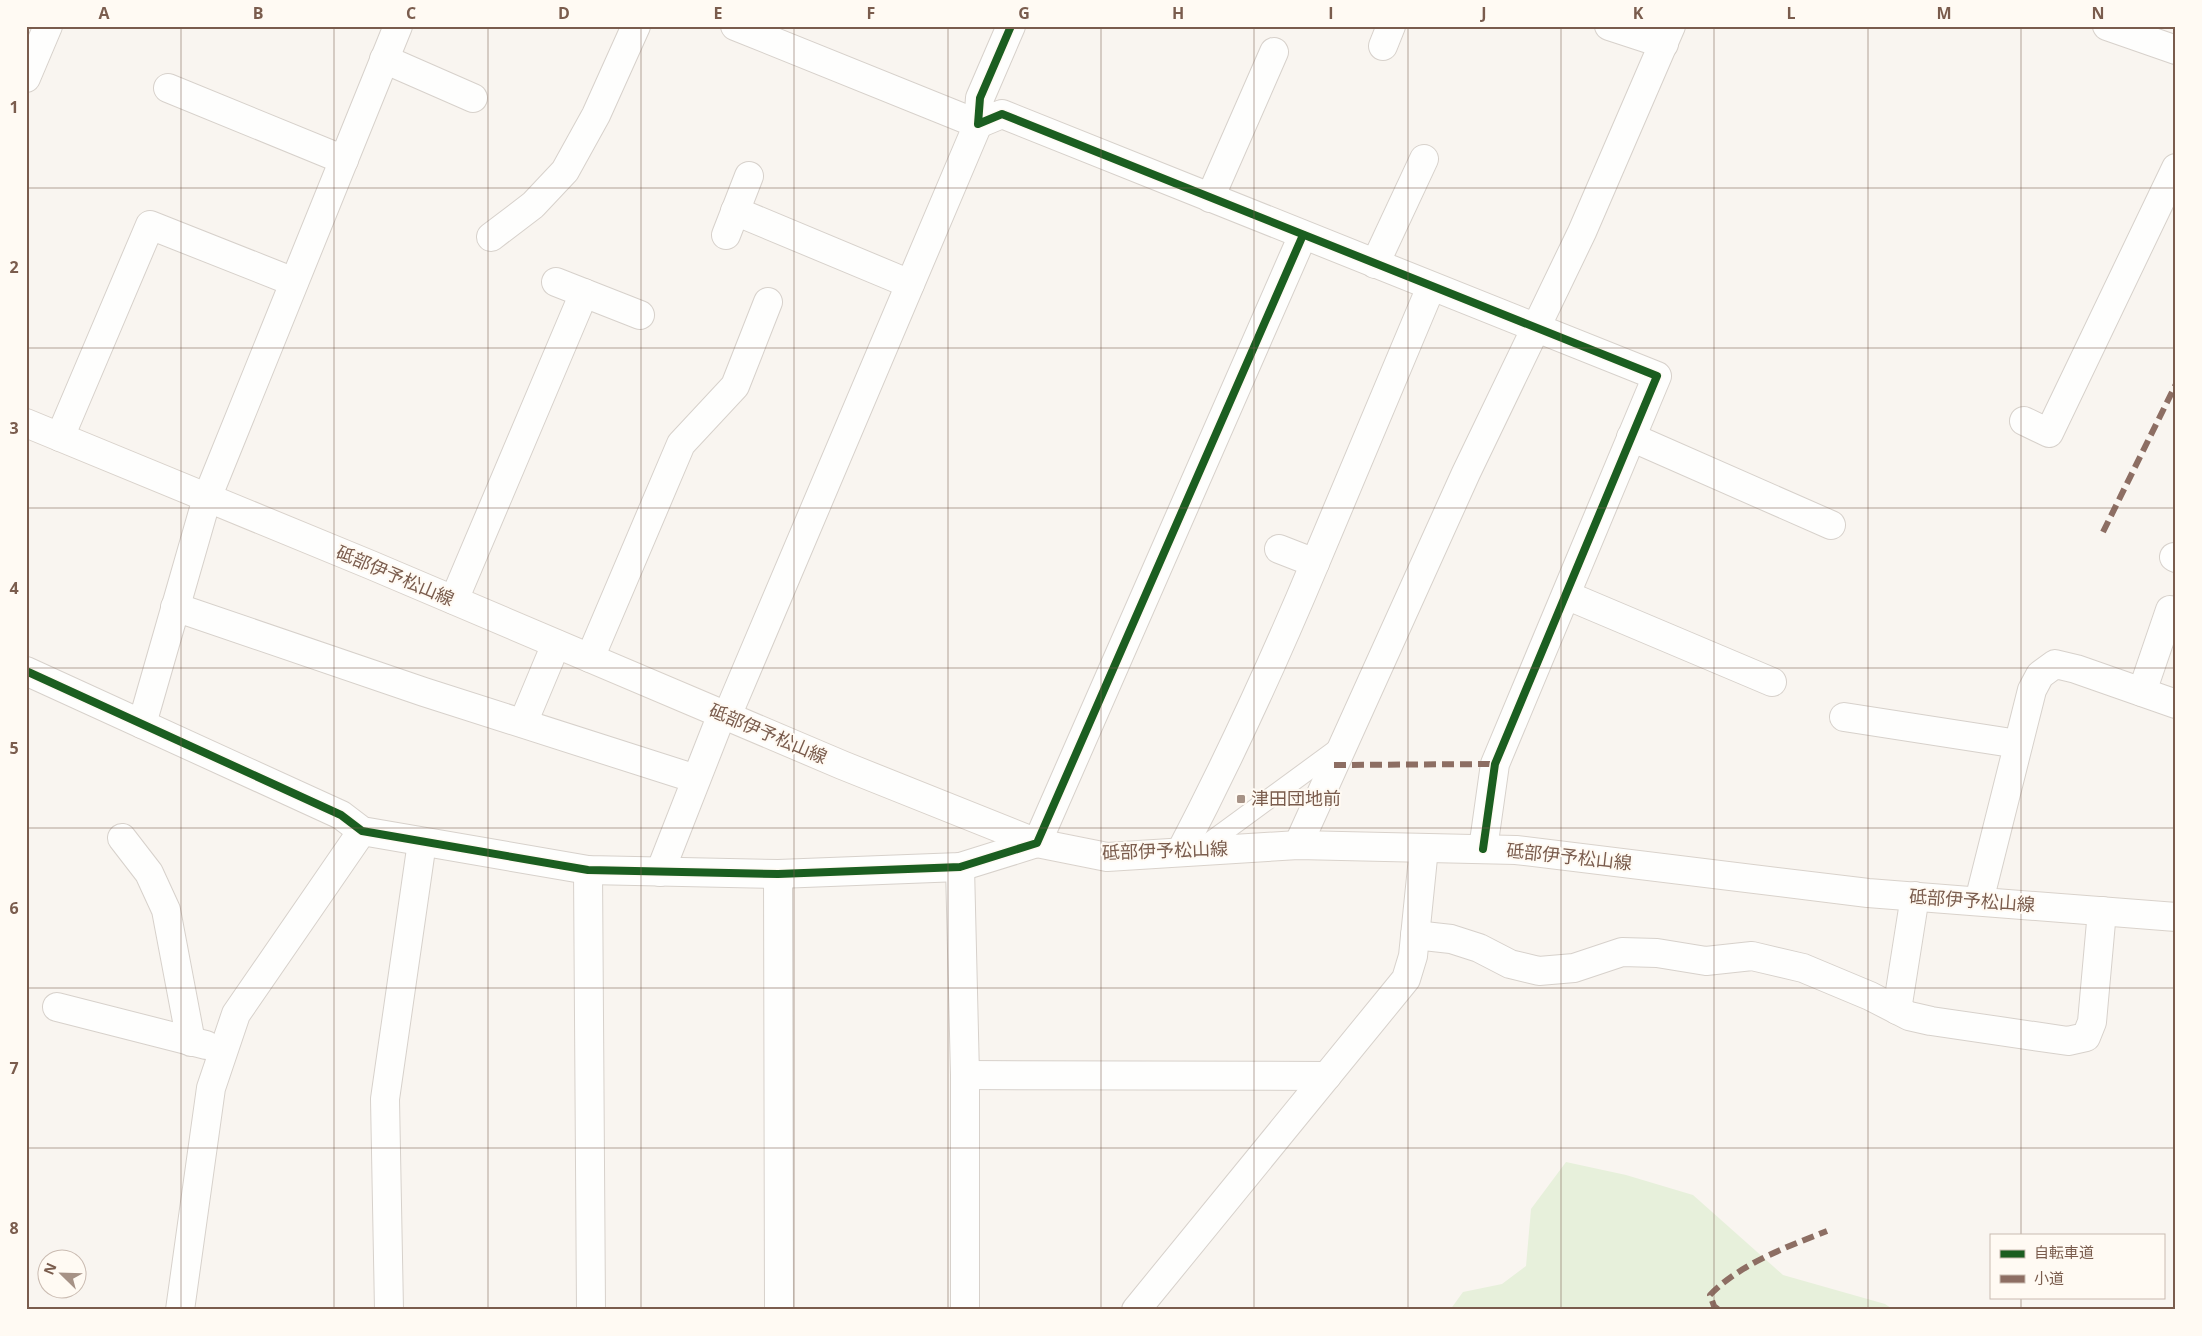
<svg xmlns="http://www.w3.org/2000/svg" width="2202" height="1336" font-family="'Open Sans','Noto Sans JP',sans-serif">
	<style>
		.green { fill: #e7f0db }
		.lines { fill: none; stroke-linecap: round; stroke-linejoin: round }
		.lane-casing { stroke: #d7d1cb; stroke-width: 21 }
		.street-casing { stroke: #d7d1cb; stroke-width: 30 }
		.secondary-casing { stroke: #d9d2cb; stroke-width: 30 }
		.lane { stroke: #fefefd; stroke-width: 19 }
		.street { stroke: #fefefd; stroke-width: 28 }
		.secondary { stroke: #fefefd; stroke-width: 28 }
		.quiet { stroke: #8d6e63; stroke-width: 6; stroke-dasharray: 12 6; stroke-linecap: butt }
		.cycleway-casing { stroke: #fffaf3; stroke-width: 11 }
		.cycleway { stroke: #1b5e20; stroke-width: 8 }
		.grid { fill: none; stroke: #7a5c4d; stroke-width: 1; stroke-opacity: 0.55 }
		.poi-dot { fill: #a69286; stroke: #fffaf3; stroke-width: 2 }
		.labels { text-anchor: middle; stroke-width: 4; stroke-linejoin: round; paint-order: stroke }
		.street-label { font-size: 18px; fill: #7a5c4d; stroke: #fffaf3 }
		.poi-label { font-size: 18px; fill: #7a5c4d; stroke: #fffaf3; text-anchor: start }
		.neatline { fill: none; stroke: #7a5c4d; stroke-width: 2 }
		.grid-label { font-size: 16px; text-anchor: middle; font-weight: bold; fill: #7a5c4d }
	</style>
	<rect width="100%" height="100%" fill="#f9f5f0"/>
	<path class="green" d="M 1566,1162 L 1626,1175 L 1693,1195 L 1783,1275 L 1885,1304 L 1894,1310 L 1450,1310 L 1463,1292 L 1502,1284 L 1526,1266 L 1531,1209 Z"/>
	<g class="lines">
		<defs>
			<path id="lane" d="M 1199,850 L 1341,746"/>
			<g id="street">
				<path d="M 1011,26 L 980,98 L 978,124 L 1002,114 L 1657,376 L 1495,764 L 1483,849"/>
				<path d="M 1609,26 L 1664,44"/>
				<path d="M 2107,26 L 2176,50"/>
				<path d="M 1383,46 L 1391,26"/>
				<path d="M 384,59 L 473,98"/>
				<path d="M 26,78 L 48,26"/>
				<path d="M 168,88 L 344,160"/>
				<path d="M 1210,198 L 1274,52"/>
				<path d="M 735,211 L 910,284"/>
				<path d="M 726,235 L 749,176"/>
				<path d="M 491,237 L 533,205 L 565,171 L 596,115 L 636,26"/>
				<path d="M 1375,264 L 1424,159"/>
				<path d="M 556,282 L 640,315"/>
				<path d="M 2024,421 L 2049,433 L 2176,168"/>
				<path d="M 60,437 L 150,225 L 294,282"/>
				<path d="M 1631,437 L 1831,525"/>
				<path d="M 1279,549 L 1315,563 L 1431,287"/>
				<path d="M 2174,557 L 2176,558"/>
				<path d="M 1566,595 L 1772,682"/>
				<path d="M 454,600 L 584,293"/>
				<path d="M 175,607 L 424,692 L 696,779"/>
				<path d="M 590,658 L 681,444 L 735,386 L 768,302"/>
				<path d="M 26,671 L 341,815 L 362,831 L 588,870 L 778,874 L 960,867 L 1037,843 L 1303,235"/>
				<path d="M 2142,692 L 2170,610"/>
				<path d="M 727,716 L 978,124 L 735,26"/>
				<path d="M 1844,717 L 2018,744"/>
				<path d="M 523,723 L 556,644"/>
				<path d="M 142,724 L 207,498 L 398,26"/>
				<path d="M 122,838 L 149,873 L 166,910 L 191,1042"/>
				<path d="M 1298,845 L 1466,473 L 1582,232 L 1671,26"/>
				<path d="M 1181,851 C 1230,757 1274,661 1315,563"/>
				<path d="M 960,867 L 965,1075 L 965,1310"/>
				<path d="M 588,870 L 591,1310"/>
				<path d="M 660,872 L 722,714"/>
				<path d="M 778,874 L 779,1310"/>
				<path d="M 1979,901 L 2032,690 L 2040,675 L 2055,664 L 2076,669 L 2176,704"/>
				<path d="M 1415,935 L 1451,939 L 1479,948 L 1510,964 L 1539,971 L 1574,968 L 1622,952 L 1657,953 L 1706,961 L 1752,956 L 1803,968 L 1870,996 L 1909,1016 L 1931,1021 L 2068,1041 L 2086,1037 L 2092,1022 L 2102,911"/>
				<path d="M 57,1007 L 206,1045"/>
				<path d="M 1897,1010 L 1915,896"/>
				<path d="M 965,1075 L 1327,1076"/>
				<path d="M 180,1310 L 211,1088 L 236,1014 L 362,831"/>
				<path d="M 389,1310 L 385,1099 L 422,842"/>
				<path d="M 1136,1310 L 1406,979 L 1413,956 L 1424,848"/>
			</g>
			<path id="secondary" d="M 26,423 L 371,565 L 842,765 L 1037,843 L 1107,857 L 1298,845 L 1516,850 L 1868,893 L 2176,917"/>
		</defs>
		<use href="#lane" class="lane-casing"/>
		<use href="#street" class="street-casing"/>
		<use href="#secondary" class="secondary-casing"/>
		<use href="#lane" class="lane"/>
		<use href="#street" class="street"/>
		<use href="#secondary" class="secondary"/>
		<g class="quiet">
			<path d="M 2103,532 L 2176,384"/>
			<path d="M 1334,765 L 1495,764"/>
			<path d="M 1719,1310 L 1714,1306 L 1710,1295 C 1741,1263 1787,1247 1827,1231"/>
		</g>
		<defs>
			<g id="cycleway">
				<path d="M 1011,26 L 980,98 L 978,124 L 1002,114 L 1657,376 L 1495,764 L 1483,849"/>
				<path d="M 26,671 L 341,815 L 362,831 L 588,870 L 778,874 L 960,867 L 1037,843 L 1303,235"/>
			</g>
		</defs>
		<use href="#cycleway" class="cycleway-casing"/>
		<use href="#cycleway" class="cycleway"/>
	</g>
	<path class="grid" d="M 181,26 L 181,1310M 334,26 L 334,1310M 488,26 L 488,1310M 641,26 L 641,1310M 794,26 L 794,1310M 948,26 L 948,1310M 1101,26 L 1101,1310M 1254,26 L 1254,1310M 1408,26 L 1408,1310M 1561,26 L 1561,1310M 1714,26 L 1714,1310M 1868,26 L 1868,1310M 2021,26 L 2021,1235M 26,188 L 2176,188M 26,348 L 2176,348M 26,508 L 2176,508M 26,668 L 2176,668M 26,828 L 2176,828M 26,988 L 2176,988M 26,1148 L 2176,1148M 2021,1297 L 2021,1310"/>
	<rect class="poi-dot" x="1236" y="794" width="10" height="10" rx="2.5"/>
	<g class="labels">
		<g class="street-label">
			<text transform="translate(395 576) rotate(23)" y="6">砥部伊予松山線</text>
			<text transform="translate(768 734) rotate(23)" y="6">砥部伊予松山線</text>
			<text transform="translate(1165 851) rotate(-2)" y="6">砥部伊予松山線</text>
			<text transform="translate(1569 857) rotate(6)" y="6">砥部伊予松山線</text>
			<text transform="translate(1972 901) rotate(4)" y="6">砥部伊予松山線</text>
		</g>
		<g class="poi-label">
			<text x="1251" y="805">津田団地前</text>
		</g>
	</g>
	<rect width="2202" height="1336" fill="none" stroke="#fffaf3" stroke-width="55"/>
	<rect x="1990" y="1234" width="175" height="65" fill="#fffaf3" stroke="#cabbb1"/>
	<rect x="2000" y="1250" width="25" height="8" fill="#1b5e20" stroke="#cabbb1"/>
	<text x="2034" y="1258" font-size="15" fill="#7a5c4d">自転車道</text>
	<rect x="2000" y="1275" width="25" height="8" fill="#8d6e63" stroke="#cabbb1"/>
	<text x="2034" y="1284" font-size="15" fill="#7a5c4d">小道</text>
	<g transform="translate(62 1274) rotate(293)"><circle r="24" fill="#fffaf3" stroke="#cabbb1"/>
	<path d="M0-4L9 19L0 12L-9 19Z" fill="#a69286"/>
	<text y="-8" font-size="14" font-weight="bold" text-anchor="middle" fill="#7a5c4d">N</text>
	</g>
	<rect x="28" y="28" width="2146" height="1280" class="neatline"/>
	<g class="grid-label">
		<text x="104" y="19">A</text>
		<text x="258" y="19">B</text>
		<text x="411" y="19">C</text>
		<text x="564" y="19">D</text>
		<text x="718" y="19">E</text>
		<text x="871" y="19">F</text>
		<text x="1024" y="19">G</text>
		<text x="1178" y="19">H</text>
		<text x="1331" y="19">I</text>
		<text x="1484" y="19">J</text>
		<text x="1638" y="19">K</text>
		<text x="1791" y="19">L</text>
		<text x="1944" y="19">M</text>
		<text x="2098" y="19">N</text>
		<text x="14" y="113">1</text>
		<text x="14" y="273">2</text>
		<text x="14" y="434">3</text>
		<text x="14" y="594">4</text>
		<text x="14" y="754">5</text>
		<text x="14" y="914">6</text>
		<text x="14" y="1074">7</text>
		<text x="14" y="1234">8</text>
	</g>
</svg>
